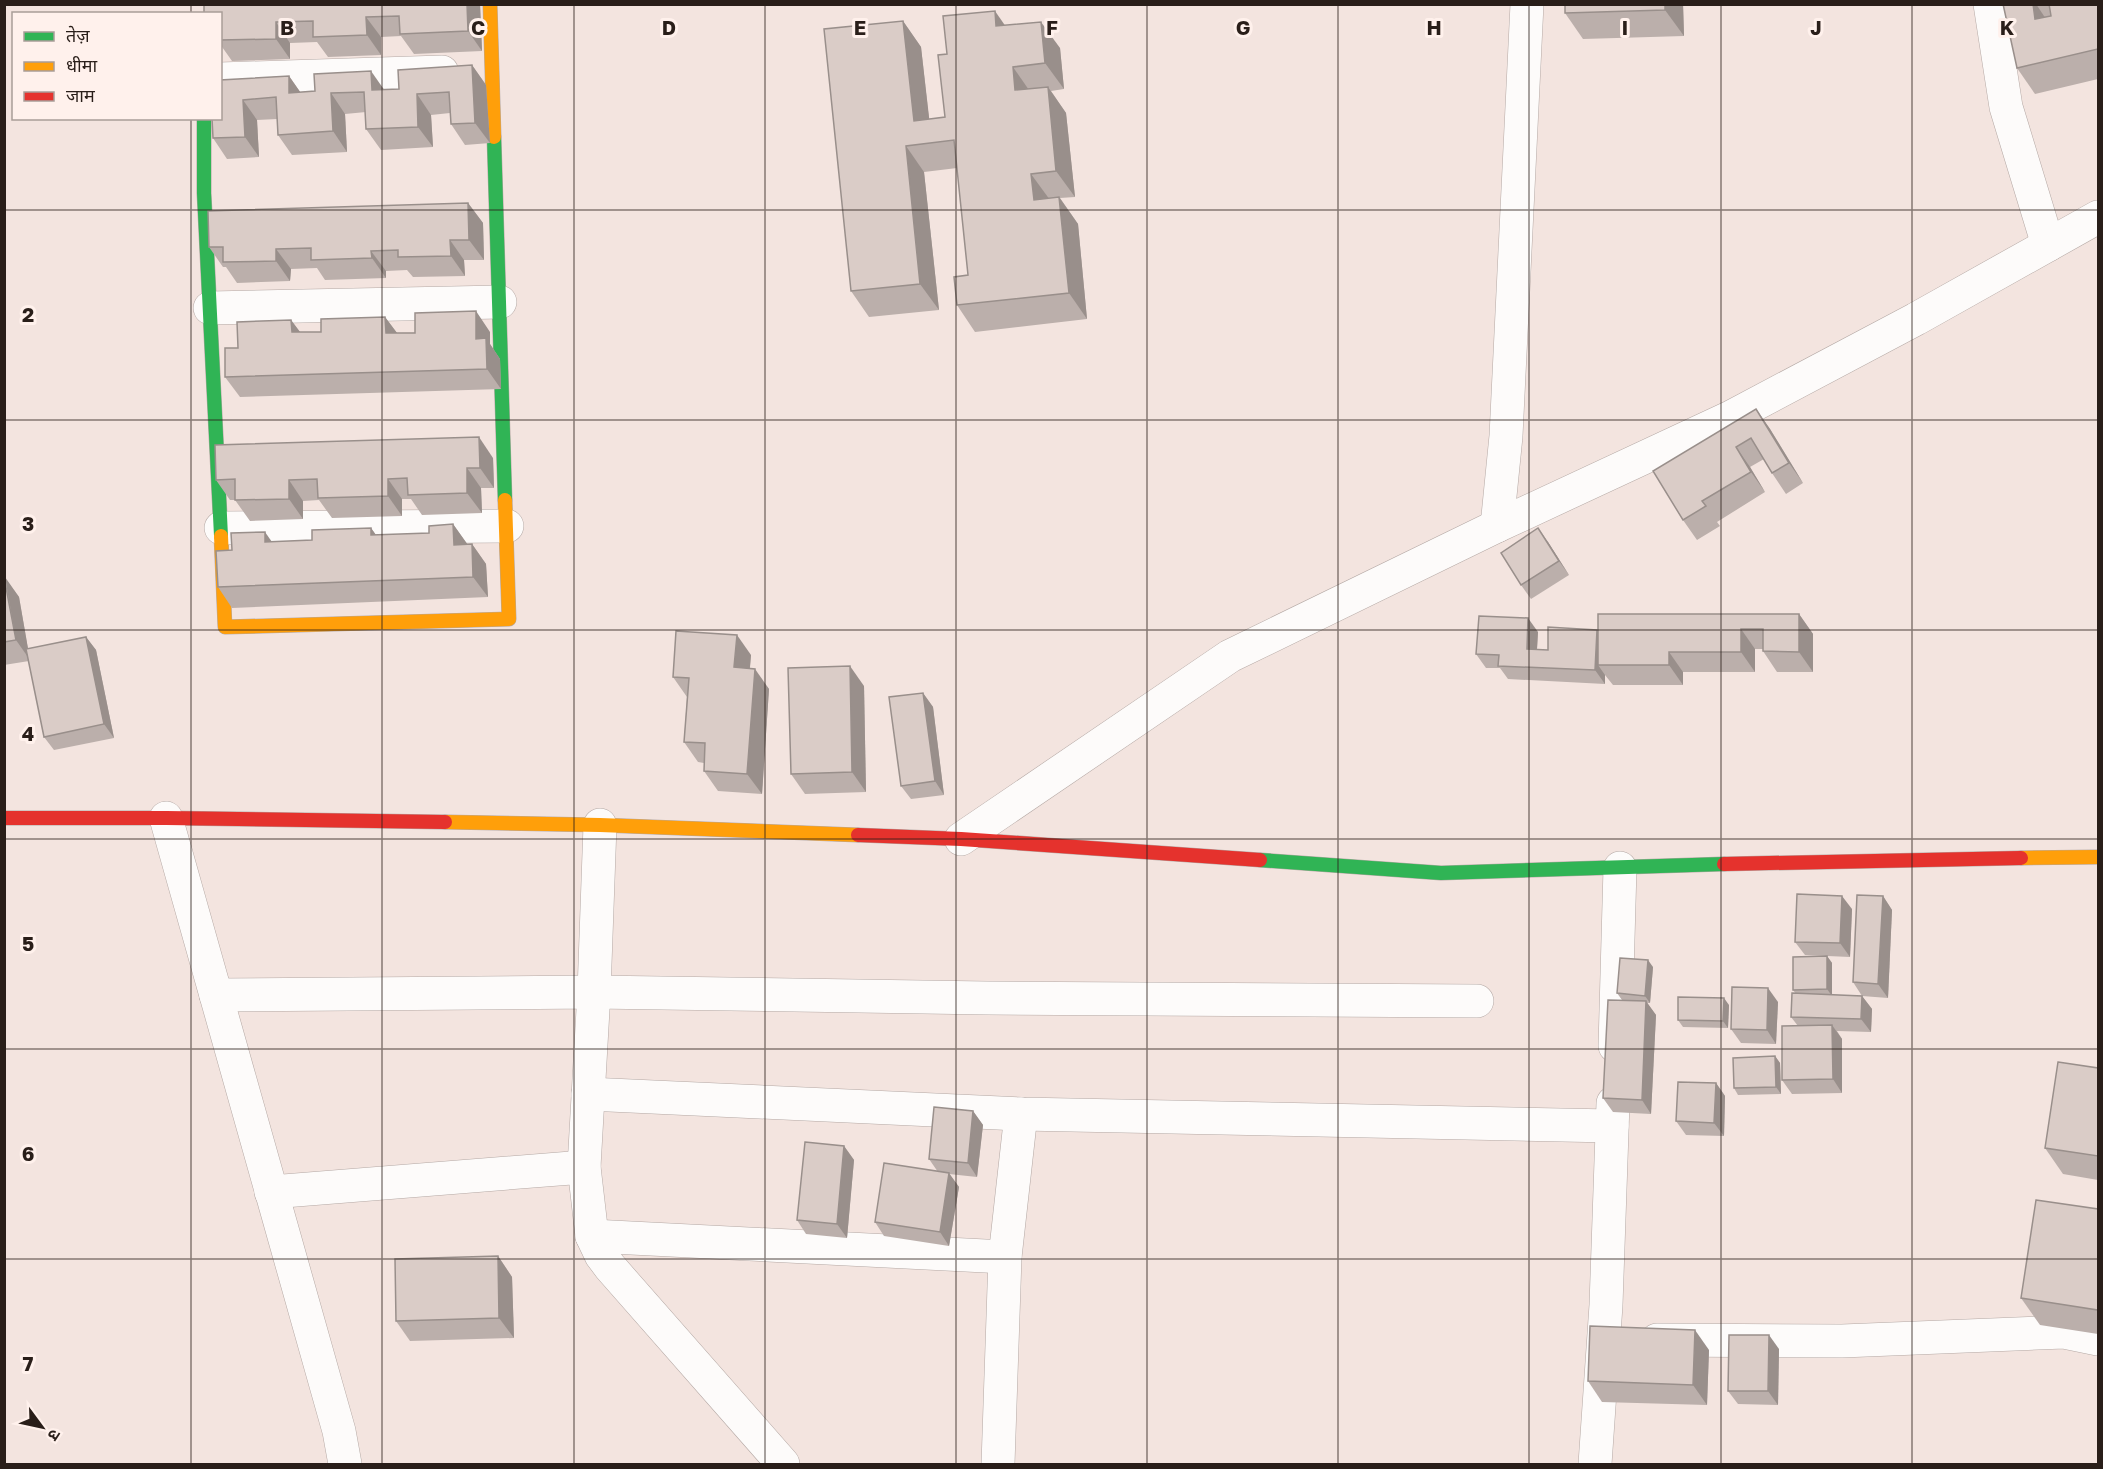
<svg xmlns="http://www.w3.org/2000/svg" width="2103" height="1469" font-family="'Golos Text','Noto Sans Devanagari',sans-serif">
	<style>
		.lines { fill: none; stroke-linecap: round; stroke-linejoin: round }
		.street-casing { stroke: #b4a8a4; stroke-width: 34 }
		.fast-casing { stroke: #b4a8a4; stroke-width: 15 }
		.slow-casing { stroke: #b4a8a4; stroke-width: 15 }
		.jam-casing { stroke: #b4a8a4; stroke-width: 15 }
		.street { stroke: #fdfbfa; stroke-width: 33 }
		.fast { stroke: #30b455; stroke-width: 14 }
		.slow { stroke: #ff9f0a; stroke-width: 14 }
		.jam { stroke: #e5322d; stroke-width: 14 }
		.wall { fill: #bbafab }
		.shaded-wall { fill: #998f8b }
		.building { fill: #daccc7; stroke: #998f8b; stroke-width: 1.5 }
		.grid { fill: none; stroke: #291e19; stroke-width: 1.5; stroke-opacity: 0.55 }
		.grid-label { font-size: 20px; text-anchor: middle; font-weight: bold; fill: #291e19; stroke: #fff1ec; stroke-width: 6; stroke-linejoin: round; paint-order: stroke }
	</style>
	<rect width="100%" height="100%" fill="#f3e4df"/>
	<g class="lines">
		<defs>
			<g id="street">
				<path d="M 1990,4 L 2006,107 L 2048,245"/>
				<path d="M 220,79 L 442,72"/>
				<path d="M 210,308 L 500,302"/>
				<path d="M 1497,526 L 1506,436 L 1527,4"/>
				<path d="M 221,528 L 507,526"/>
				<path d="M 166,818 L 339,1431 L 345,1464"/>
				<path d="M 600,825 L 594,992 L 584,1167 L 592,1236 L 601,1255 L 610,1267 L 783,1464"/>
				<path d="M 961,839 L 1230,656 L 1497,526 L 1729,418 L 1916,319 L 2098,217"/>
				<path d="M 216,995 L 594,992 L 987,998 L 1477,1001"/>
				<path d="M 1615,1046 L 1620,868"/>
				<path d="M 588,1094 L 1021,1114 L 1612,1126"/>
				<path d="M 271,1192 L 584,1167"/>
				<path d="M 592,1236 L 1005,1257"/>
				<path d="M 1657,1340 L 1842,1341 L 2064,1332 L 2098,1339"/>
				<path d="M 998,1464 L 1005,1257 L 1021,1114"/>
				<path d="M 1595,1464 L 1606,1305 L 1613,1103"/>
			</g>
			<g id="fast">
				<path d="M 204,118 L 204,193 L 221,536"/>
				<path d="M 494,137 L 505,500"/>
				<path d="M 1260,860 L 1441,873 L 1724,864"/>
			</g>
			<g id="slow">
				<path d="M 490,4 L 494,137"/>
				<path d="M 221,536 L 225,627 L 509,619 L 505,500"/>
				<path d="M 445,822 L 600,825 L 858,835"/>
				<path d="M 2021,858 L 2098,857"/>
			</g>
			<g id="jam">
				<path d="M 4,818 L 166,818 L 445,822"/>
				<path d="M 858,835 L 961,839 L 1260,860"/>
				<path d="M 1724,864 L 2021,858"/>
			</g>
		</defs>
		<use href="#street" class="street-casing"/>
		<use href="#fast" class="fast-casing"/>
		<use href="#slow" class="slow-casing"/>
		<use href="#jam" class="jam-casing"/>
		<use href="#street" class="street"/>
		<use href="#fast" class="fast"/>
		<use href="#slow" class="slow"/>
		<use href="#jam" class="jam"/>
	</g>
	<g class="wall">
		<path d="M 480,4 L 482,51 L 414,54 L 401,36 L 381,37 L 381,55 L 328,57 L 317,42 L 290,43 L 290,59 L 232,61 L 220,44 L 220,14 Z"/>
		<path d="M 1683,4 L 1684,36 L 1583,39 L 1565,13 Z"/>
		<path d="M 2003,4 L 2098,4 L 2098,79 L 2035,94 L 2017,68 Z"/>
		<path d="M 903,21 L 921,47 L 929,119 L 945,117 L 947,54 L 1005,25 L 1060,48 L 1064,89 L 1051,91 L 1066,113 L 1075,197 L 1060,198 L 1078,224 L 1087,319 L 975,332 L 957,305 L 968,275 L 957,168 L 924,172 L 939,310 L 869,317 L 851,291 Z"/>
		<path d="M 472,65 L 486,85 L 490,143 L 465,145 L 451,124 L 450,113 L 431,115 L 433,147 L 381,150 L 366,129 L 366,112 L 345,114 L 347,152 L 292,155 L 278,135 L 277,119 L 257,120 L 259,157 L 227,159 L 213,138 L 220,80 L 289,76 L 300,92 L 399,89 Z"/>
		<path d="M 468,203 L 483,223 L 484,260 L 464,260 L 465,276 L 413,277 L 407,270 L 386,271 L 386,278 L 325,280 L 317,268 L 291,269 L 290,281 L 237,283 L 226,267 L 223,267 L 209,247 Z"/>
		<path d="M 385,317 L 397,333 L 490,332 L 490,344 L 500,359 L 501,389 L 240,397 L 225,377 L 238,348 L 291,320 L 300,332 L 321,332 Z"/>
		<path d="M 1756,409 L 1770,429 L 1803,483 L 1786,494 L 1772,473 L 1764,459 L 1750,467 L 1765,492 L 1717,522 L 1720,526 L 1697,540 L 1683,520 Z"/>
		<path d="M 493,458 L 494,488 L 481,488 L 482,513 L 422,515 L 411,499 L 402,499 L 402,516 L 332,518 L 319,500 L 303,501 L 303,519 L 250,521 L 235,500 L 230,500 L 216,480 Z"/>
		<path d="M 453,524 L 467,544 L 472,544 L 486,564 L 488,597 L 232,608 L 218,587 L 232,550 L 272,542 L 312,540 L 371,528 L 376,535 L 429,533 Z"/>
		<path d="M 1548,542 L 1569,575 L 1531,599 L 1521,585 Z"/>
		<path d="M 4,577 L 19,597 L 28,649 L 86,637 L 96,650 L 114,738 L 54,750 L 44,737 L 29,661 L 4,665 Z"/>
		<path d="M 1799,614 L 1813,634 L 1813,672 L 1777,672 L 1763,651 L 1763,649 L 1755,649 L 1755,672 L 1683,672 L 1683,685 L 1613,685 L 1605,675 L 1605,684 L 1508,679 L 1500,668 L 1486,668 L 1476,654 L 1538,632 L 1537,650 L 1548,650 L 1597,630 L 1598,631 Z"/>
		<path d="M 751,655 L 750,668 L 769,689 L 762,794 L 718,791 L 704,771 L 704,763 L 698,762 L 684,742 L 687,697 L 673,677 Z"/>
		<path d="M 864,686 L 866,792 L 805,794 L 791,774 Z"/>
		<path d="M 923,693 L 933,707 L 944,795 L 911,799 L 901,786 Z"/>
		<path d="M 1883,896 L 1892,910 L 1888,998 L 1862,996 L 1853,982 Z"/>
		<path d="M 1852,909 L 1850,957 L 1805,955 L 1795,942 Z"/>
		<path d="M 1827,956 L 1832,963 L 1832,995 L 1862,996 L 1872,1009 L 1871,1032 L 1837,1031 L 1842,1039 L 1842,1093 L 1792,1094 L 1782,1080 L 1798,1026 L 1791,1017 L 1796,994 L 1793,990 Z"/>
		<path d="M 1653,967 L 1650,1003 L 1647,1003 L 1656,1015 L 1651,1114 L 1613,1112 L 1603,1098 L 1622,1000 L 1617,993 Z"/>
		<path d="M 1778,1002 L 1776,1044 L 1741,1043 L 1731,1029 Z"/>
		<path d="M 1729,1005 L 1728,1028 L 1683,1027 L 1678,1020 Z"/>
		<path d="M 1775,1056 L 1780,1063 L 1781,1094 L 1738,1095 L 1734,1088 Z"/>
		<path d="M 2098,1068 L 2098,1180 L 2063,1174 L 2045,1148 Z"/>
		<path d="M 1716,1083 L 1725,1096 L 1724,1136 L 1686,1135 L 1676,1121 Z"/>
		<path d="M 973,1111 L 983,1125 L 977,1177 L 949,1174 L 959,1187 L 949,1246 L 884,1236 L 875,1222 L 938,1172 L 929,1159 Z"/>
		<path d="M 844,1146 L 854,1160 L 847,1238 L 806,1234 L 797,1220 Z"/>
		<path d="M 2098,1209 L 2098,1334 L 2040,1325 L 2021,1298 Z"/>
		<path d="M 498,1256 L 512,1277 L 514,1338 L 410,1341 L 396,1321 Z"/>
		<path d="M 1779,1349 L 1778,1405 L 1738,1404 L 1728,1391 Z"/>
		<path d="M 1709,1350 L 1707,1405 L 1602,1402 L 1588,1381 Z"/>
	</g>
	<g class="shaded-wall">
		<path d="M 467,4 L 480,4 L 482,51 L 468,31 Z"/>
		<path d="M 1665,4 L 1683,4 L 1684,36 L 1665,10 Z"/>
		<path d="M 2033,4 L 2036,4 L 2050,25 L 2035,19 Z"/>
		<path d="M 995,11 L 1013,37 L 996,26 Z"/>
		<path d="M 366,17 L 381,37 L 381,55 L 367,35 Z"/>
		<path d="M 903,21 L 921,47 L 932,143 L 914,121 Z"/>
		<path d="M 276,22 L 290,43 L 290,59 L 276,39 Z"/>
		<path d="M 1041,22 L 1060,48 L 1064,89 L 1045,63 Z"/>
		<path d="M 472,65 L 486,85 L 490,143 L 475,123 Z"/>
		<path d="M 1013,67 L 1031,93 L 1015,90 Z"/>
		<path d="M 371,71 L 385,91 L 372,90 Z"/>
		<path d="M 289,76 L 303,96 L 289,93 Z"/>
		<path d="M 1048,87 L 1066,113 L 1075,197 L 1056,171 Z"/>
		<path d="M 331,93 L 345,114 L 347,152 L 333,131 Z"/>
		<path d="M 417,94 L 431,115 L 433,147 L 418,127 Z"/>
		<path d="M 243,100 L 257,120 L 259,157 L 245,137 Z"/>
		<path d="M 906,146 L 924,172 L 939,310 L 920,284 Z"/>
		<path d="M 1031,174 L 1050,200 L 1034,200 Z"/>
		<path d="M 1059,197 L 1078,224 L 1087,319 L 1069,293 Z"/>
		<path d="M 468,203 L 483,223 L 484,260 L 469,240 Z"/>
		<path d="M 450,240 L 464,260 L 465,276 L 451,256 Z"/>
		<path d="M 276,249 L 291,269 L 290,281 L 276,261 Z"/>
		<path d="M 371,251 L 386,271 L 386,278 L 372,258 Z"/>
		<path d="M 476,311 L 490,332 L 490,344 L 500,359 L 501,389 L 487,369 L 476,339 Z"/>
		<path d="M 385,317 L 400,337 L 386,333 Z"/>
		<path d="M 291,320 L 306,340 L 292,332 Z"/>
		<path d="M 1756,409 L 1770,429 L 1803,483 L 1789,463 Z"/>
		<path d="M 479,437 L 493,458 L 494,488 L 480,468 Z"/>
		<path d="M 1736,447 L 1750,467 L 1765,492 L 1751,472 Z"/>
		<path d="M 467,468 L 481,488 L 482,513 L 467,493 Z"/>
		<path d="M 388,479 L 402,499 L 402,516 L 388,496 Z"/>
		<path d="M 289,480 L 303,501 L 303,519 L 289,499 Z"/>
		<path d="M 453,524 L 468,545 L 454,545 Z"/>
		<path d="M 371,528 L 385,548 L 371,535 Z"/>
		<path d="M 1538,528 L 1548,542 L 1569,575 L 1559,561 Z"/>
		<path d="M 265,532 L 279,552 L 265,542 Z"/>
		<path d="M 472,544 L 486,564 L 488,597 L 473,577 Z"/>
		<path d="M 5,577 L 19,597 L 30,660 L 16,640 Z"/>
		<path d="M 1799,614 L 1813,634 L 1813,672 L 1799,652 Z"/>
		<path d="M 1528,618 L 1538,632 L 1536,663 L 1527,649 Z"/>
		<path d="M 1741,629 L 1755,649 L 1755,672 L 1741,652 Z"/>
		<path d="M 1597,630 L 1607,644 L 1598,665 L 1605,675 L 1605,684 L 1595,670 Z"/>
		<path d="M 737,635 L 751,655 L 748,687 L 734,667 Z"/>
		<path d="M 86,637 L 96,650 L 114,738 L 104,724 Z"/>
		<path d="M 1669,652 L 1683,672 L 1683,685 L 1669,665 Z"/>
		<path d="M 850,666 L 864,686 L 866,792 L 852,772 Z"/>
		<path d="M 755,669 L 769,689 L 762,794 L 747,774 Z"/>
		<path d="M 923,693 L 933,707 L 944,795 L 935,781 Z"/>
		<path d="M 1842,896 L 1852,909 L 1850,957 L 1840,943 Z"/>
		<path d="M 1883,896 L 1892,910 L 1888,998 L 1878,984 Z"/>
		<path d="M 1827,956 L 1832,963 L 1832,996 L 1827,989 Z"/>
		<path d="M 1648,960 L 1653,967 L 1650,1003 L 1645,996 Z"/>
		<path d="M 1768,988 L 1778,1002 L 1776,1044 L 1767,1030 Z"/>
		<path d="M 1862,996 L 1872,1009 L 1871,1032 L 1861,1019 Z"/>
		<path d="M 1724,998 L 1729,1005 L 1728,1028 L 1723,1021 Z"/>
		<path d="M 1646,1001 L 1656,1015 L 1651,1114 L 1642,1100 Z"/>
		<path d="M 1832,1025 L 1842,1039 L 1842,1093 L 1833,1079 Z"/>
		<path d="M 1775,1056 L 1780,1063 L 1781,1094 L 1776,1087 Z"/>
		<path d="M 1716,1083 L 1725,1096 L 1724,1136 L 1714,1123 Z"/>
		<path d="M 973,1111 L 983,1125 L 977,1177 L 968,1163 Z"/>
		<path d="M 844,1146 L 854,1160 L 847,1238 L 837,1224 Z"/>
		<path d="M 949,1173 L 959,1187 L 949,1246 L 940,1232 Z"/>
		<path d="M 498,1256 L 512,1277 L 514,1338 L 499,1318 Z"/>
		<path d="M 1695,1330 L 1709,1350 L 1707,1405 L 1693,1385 Z"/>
		<path d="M 1769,1335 L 1779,1349 L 1778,1405 L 1768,1391 Z"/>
	</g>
	<g class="building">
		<path d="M 204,4 L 467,4 L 468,31 L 400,34 L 399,16 L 366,17 L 367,35 L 313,37 L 313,21 L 276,22 L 276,39 L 220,40 L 220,14 L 204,14 Z"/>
		<path d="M 1565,4 L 1665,4 L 1665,10 L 1565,13 Z"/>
		<path d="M 2003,4 L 2033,4 L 2035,19 L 2051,16 L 2049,4 L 2098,4 L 2098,49 L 2017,68 Z"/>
		<path d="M 995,11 L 996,26 L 1041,22 L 1045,63 L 1013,67 L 1015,90 L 1048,87 L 1056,171 L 1031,174 L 1034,200 L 1059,197 L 1069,293 L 957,305 L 954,277 L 968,275 L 954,140 L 906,146 L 920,284 L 851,291 L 824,29 L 903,21 L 914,121 L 945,117 L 938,55 L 947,54 L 943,16 Z"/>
		<path d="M 472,65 L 475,123 L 451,124 L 449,92 L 417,94 L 418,127 L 366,129 L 364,92 L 331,93 L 333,131 L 278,135 L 276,97 L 243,100 L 245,137 L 213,138 L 212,118 L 220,118 L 220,80 L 289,76 L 289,93 L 315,91 L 314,74 L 371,71 L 372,90 L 399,89 L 398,70 Z"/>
		<path d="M 468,203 L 469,240 L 450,240 L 451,256 L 398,257 L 398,250 L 371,251 L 372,258 L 311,260 L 311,248 L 276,249 L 276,261 L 223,262 L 223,247 L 209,247 L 208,211 Z"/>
		<path d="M 476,311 L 476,339 L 486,338 L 487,369 L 225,377 L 225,348 L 238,348 L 237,322 L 291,320 L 292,332 L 321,332 L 321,319 L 385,317 L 386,333 L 415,333 L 415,313 Z"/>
		<path d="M 1756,409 L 1789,463 L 1772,473 L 1751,438 L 1736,447 L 1751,472 L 1702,501 L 1706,506 L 1683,520 L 1653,471 Z"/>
		<path d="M 479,437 L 480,468 L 467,468 L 467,493 L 408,495 L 407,478 L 388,479 L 388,496 L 318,498 L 317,479 L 289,480 L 289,499 L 235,500 L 235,479 L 216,480 L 215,445 Z"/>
		<path d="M 453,524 L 454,545 L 472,544 L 473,577 L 218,587 L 216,551 L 232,550 L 231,533 L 265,532 L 265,542 L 312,540 L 312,530 L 371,528 L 371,535 L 429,533 L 429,526 Z"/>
		<path d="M 1538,528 L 1559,561 L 1521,585 L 1501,553 Z"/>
		<path d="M 4,577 L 16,640 L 4,642 Z"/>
		<path d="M 1598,614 L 1799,614 L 1799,652 L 1763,651 L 1763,629 L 1741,629 L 1741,652 L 1669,652 L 1669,665 L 1598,665 Z"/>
		<path d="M 1479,616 L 1528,618 L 1527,649 L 1548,650 L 1548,627 L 1597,630 L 1595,670 L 1498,666 L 1499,655 L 1476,654 Z"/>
		<path d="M 676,631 L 737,635 L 734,667 L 755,669 L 747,774 L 704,771 L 705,743 L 684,742 L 689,678 L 673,677 Z"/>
		<path d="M 86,637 L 104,724 L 44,737 L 26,649 Z"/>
		<path d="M 850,666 L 852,772 L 791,774 L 788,668 Z"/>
		<path d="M 923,693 L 935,781 L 901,786 L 889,697 Z"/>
		<path d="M 1797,894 L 1842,896 L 1840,943 L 1795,942 Z"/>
		<path d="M 1857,895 L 1883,896 L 1878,984 L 1853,982 Z"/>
		<path d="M 1827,956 L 1827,989 L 1793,990 L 1793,957 Z"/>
		<path d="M 1620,958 L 1648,960 L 1645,996 L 1617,993 Z"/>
		<path d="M 1732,987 L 1768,988 L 1767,1030 L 1731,1029 Z"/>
		<path d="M 1792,993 L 1862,996 L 1861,1019 L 1791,1017 Z"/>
		<path d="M 1678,997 L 1724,998 L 1723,1021 L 1678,1020 Z"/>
		<path d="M 1608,1000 L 1646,1001 L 1642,1100 L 1603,1098 Z"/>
		<path d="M 1832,1025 L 1833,1079 L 1782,1080 L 1782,1026 Z"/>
		<path d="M 1775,1056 L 1776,1087 L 1734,1088 L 1733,1058 Z"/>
		<path d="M 2058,1062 L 2098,1068 L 2098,1156 L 2045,1148 Z"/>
		<path d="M 1678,1082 L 1716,1083 L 1714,1123 L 1676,1121 Z"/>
		<path d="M 934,1107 L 973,1111 L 968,1163 L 929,1159 Z"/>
		<path d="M 805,1142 L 844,1146 L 837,1224 L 797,1220 Z"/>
		<path d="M 884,1163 L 949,1173 L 940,1232 L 875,1222 Z"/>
		<path d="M 2036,1200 L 2098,1209 L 2098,1310 L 2021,1298 Z"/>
		<path d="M 498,1256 L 499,1318 L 396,1321 L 395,1259 Z"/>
		<path d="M 1590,1326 L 1695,1330 L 1693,1385 L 1588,1381 Z"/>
		<path d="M 1729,1335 L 1769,1335 L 1768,1391 L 1728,1391 Z"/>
	</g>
	<path class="grid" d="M 191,4 L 191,14M 382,4 L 382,1464M 574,4 L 574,1464M 765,4 L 765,1464M 956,4 L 956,1464M 1147,4 L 1147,1464M 1338,4 L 1338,1464M 1529,4 L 1529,1464M 1721,4 L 1721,1464M 1912,4 L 1912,1464M 191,118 L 191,1464M 4,210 L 2098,210M 4,420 L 2098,420M 4,630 L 2098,630M 4,839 L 2098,839M 4,1049 L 2098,1049M 4,1259 L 2098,1259"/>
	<g class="grid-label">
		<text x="287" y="35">B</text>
		<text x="478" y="35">C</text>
		<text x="669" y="35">D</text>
		<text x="860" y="35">E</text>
		<text x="1052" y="35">F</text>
		<text x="1243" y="35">G</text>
		<text x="1434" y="35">H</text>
		<text x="1625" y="35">I</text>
		<text x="1816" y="35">J</text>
		<text x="2007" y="35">K</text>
		<text x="28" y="322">2</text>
		<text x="28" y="531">3</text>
		<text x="28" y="741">4</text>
		<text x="28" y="951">5</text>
		<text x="28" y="1161">6</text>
		<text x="28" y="1371">7</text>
	</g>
	<rect width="2103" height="1469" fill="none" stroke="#291e19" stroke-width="12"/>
	<rect x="12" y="12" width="210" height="108" fill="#fff1ec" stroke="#a99d98" stroke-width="1.5"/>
	<rect x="24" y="32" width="30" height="9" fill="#30b455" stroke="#a99d98" stroke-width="1.5"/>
	<text x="66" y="42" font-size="18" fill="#291e19">तेज़</text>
	<rect x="24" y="62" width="30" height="9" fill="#ff9f0a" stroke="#a99d98" stroke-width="1.5"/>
	<text x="66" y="72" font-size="18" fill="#291e19">धीमा</text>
	<rect x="24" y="92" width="30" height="9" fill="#e5322d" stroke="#a99d98" stroke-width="1.5"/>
	<text x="66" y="102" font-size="18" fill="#291e19">जाम</text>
	<g transform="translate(42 1427) rotate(123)" stroke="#fff1ec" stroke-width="4.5" paint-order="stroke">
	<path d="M0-4.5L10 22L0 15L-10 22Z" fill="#291e19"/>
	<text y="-9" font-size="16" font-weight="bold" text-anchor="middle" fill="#291e19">उ</text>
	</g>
</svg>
